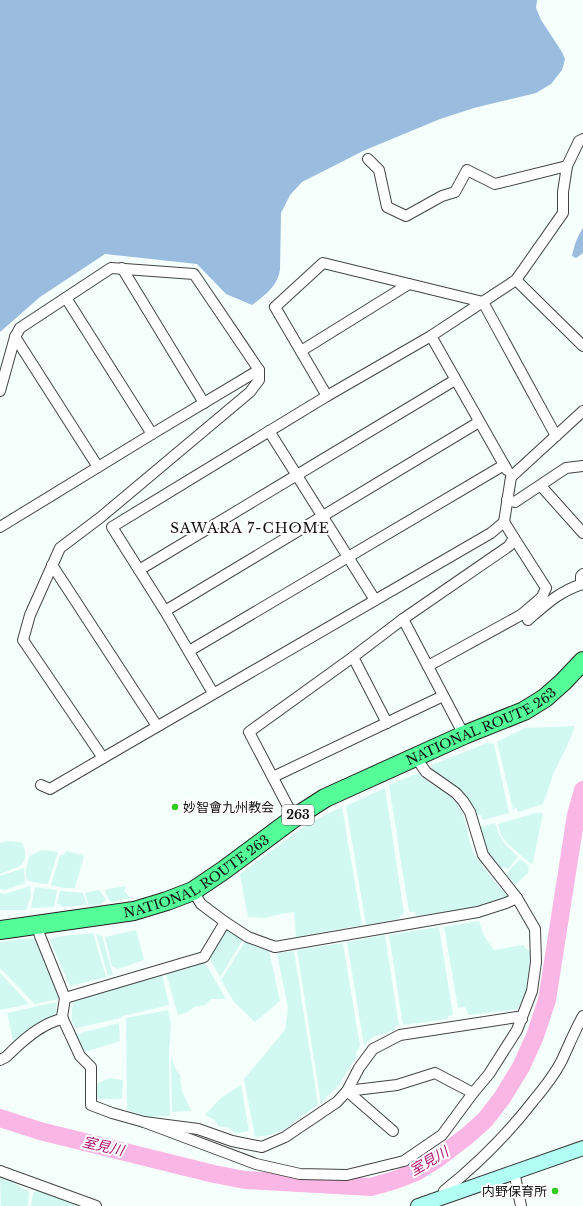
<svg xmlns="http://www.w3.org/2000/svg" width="583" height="1206" font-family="'Libre Baskerville','Noto Sans JP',serif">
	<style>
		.farmland { fill: #d2f8f2 }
		.forest { fill: #99bcdf }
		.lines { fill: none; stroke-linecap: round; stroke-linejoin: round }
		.river { stroke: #fab6e4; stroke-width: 18 }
		.street-casing { stroke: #444; stroke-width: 12 }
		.secondary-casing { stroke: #333; stroke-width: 16 }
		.highway-casing { stroke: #222; stroke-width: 20 }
		.street { stroke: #fff; stroke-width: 10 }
		.secondary { stroke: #b0fff2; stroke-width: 14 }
		.highway { stroke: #55fd98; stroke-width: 18 }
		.poi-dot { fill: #30cc1e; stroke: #fff; stroke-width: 1.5 }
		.labels { text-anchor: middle; stroke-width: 4; stroke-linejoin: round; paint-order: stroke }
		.shield { fill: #fff; stroke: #585858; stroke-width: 1 }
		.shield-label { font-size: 12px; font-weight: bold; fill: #111 }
		.street-label { font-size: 13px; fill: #111; stroke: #fff }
		.poi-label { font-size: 13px; fill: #111; stroke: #fff; text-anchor: start }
		.neighbourhood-label { font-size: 14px; letter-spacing: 1px; fill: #111; stroke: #fff }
		.water-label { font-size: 14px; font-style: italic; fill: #ad0f71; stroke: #fff }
	</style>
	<rect width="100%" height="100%" fill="#f5fffc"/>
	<g class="farmland">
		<path d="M 575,726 L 568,744 L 554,772 L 543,804 L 518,812 L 517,808 L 513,809 L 497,742 L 525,728 Z"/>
		<path d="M 487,743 L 494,744 L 509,813 L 483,820 L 481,815 L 477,815 L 471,803 L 464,793 L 432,769 L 432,765 Z"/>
		<path d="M 418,773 L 427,781 L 451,797 L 457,804 L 463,814 L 470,843 L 474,854 L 493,880 L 507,895 L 505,898 L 477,907 L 416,916 L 415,912 L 409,912 L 389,785 Z"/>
		<path d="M 385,788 L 404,913 L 400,916 L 399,919 L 366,925 L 346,806 Z"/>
		<path d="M 342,807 L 362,925 L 296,937 L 294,912 L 275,915 L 266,918 L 248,917 L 240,874 L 301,829 L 323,816 Z"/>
		<path d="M 536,813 L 543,813 L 533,862 L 531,864 L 507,843 L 501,835 L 498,824 Z"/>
		<path d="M 495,823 L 499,834 L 505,844 L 518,857 L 508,869 L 504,867 L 501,869 L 492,858 L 483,843 L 480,827 Z"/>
		<path d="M 8,841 L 17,842 L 22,843 L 25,850 L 25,858 L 22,864 L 18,867 L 0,874 L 0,843 Z"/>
		<path d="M 42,850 L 58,852 L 48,884 L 38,883 L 29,881 L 26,878 L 26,869 L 29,857 L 33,854 Z"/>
		<path d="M 66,851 L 83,855 L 84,856 L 75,888 L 64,888 L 51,885 L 60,855 L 64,855 Z"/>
		<path d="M 520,859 L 529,866 L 528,873 L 515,885 L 506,874 Z"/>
		<path d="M 24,868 L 25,883 L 5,890 L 0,889 L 0,876 Z"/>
		<path d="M 30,886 L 31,895 L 26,910 L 0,910 L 0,893 L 5,894 Z"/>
		<path d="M 126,886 L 124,891 L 131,898 L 111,902 L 105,892 L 107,889 Z"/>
		<path d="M 35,887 L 57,890 L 54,907 L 31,908 Z"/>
		<path d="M 99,890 L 106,899 L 101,904 L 89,906 L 85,893 Z"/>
		<path d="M 60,891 L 83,893 L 87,905 L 61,907 L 61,905 L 57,903 Z"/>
		<path d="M 479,921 L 484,936 L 494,950 L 523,945 L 526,949 L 531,951 L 528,985 L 519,1009 L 469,1015 L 465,1007 L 458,1008 L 444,927 Z"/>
		<path d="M 226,927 L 243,940 L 220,977 L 208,955 Z"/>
		<path d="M 439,927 L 453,1015 L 448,1016 L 448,1019 L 403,1025 L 389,935 Z"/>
		<path d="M 136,930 L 144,960 L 118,969 L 112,966 L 105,937 Z"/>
		<path d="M 93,933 L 106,977 L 70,986 L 50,940 L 54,937 Z"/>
		<path d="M 96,934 L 102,936 L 113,975 L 108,976 Z"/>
		<path d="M 385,935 L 399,1026 L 395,1026 L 395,1030 L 373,1037 L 364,1045 L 347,942 Z"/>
		<path d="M 35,938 L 59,999 L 35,1004 L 0,968 L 0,942 Z"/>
		<path d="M 246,940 L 258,946 L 269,950 L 280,1001 L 255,1022 L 234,1002 L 221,980 Z"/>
		<path d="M 343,943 L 360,1046 L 356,1053 L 357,1056 L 338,1086 L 326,1097 L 321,1104 L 297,950 Z"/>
		<path d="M 294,951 L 318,1104 L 285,1129 L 270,1135 L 255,1137 L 244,1079 L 285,1030 L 288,1008 L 277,953 Z"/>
		<path d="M 204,961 L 226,999 L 211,999 L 205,1005 L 194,1007 L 188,1012 L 178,1015 L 166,973 Z"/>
		<path d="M 0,973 L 29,1004 L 0,1010 Z"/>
		<path d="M 162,974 L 169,1005 L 123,1016 L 121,1018 L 76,1028 L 72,1022 L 72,1008 L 74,1002 L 80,999 Z"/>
		<path d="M 57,1002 L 55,1017 L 14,1045 L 7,1013 Z"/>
		<path d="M 168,1010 L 171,1024 L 169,1053 L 170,1116 L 149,1117 L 127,1110 L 126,1018 Z"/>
		<path d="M 119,1023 L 120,1041 L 85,1052 L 76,1034 Z"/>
		<path d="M 171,1058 L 176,1070 L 180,1075 L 182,1091 L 191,1111 L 172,1112 Z"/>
		<path d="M 109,1078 L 123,1080 L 122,1099 L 95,1099 L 95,1085 Z"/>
		<path d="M 241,1085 L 249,1131 L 236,1133 L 229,1128 L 218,1126 L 215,1120 L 205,1115 L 221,1098 Z"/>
		<path d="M 0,1178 L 11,1181 L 29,1192 L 28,1206 L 1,1206 Z"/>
		<path d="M 39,1190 L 82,1206 L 31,1206 L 33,1193 Z"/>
	</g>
	<g class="forest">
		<path d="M 0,0 L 537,0 L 536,8 L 541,20 L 562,52 L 565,59 L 562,70 L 551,84 L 536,93 L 474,108 L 440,119 L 363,151 L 302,182 L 290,195 L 281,213 L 280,270 C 277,287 265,295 252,305 L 226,294 L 197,264 L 105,254 L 40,297 L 0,332 Z"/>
		<path d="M 583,228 L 583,253 L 576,258 L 572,256 C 574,246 577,237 583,228 Z"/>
	</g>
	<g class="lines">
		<path class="river" d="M 0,1118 L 40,1131 L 214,1174 L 245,1180 L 371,1187 L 395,1180 L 416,1172 L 437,1159 L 467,1136 L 485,1120 L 502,1098 L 521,1067 L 535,1036 L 547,1000 L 576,815 L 583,790"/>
		<defs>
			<g id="street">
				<path d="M 368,159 L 379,170 L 387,207 L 406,216 L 442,196 L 455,192 L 467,170 L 495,184 L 567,166"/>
				<path d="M 122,268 L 204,403"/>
				<path d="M 516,280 L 583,346"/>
				<path d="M 66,298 L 152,434"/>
				<path d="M 431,336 L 507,470"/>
				<path d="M 15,337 L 98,467"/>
				<path d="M 301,351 L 409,284"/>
				<path d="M 0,391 L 15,337 L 20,328 L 111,268 L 194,274 L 259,370 L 259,380 L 250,392 L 101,517 L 60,548 L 30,615 L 23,640 L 103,758 L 491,533 L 504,522 L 511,477 L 583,411"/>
				<path d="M 327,396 L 275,307 L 323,263 L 483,302 L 556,436"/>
				<path d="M 269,431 L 375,600"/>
				<path d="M 541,486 L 583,533"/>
				<path d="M 507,500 L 515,502 L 566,468 L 583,466"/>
				<path d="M 0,527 L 152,434 L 259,370"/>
				<path d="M 52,565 L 157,726"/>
				<path d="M 139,570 L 455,380"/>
				<path d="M 581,584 L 581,576 L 583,574"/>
				<path d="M 165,611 L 479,422"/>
				<path d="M 403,619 L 464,735"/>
				<path d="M 528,620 C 545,605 561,590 583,584"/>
				<path d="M 189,651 L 504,465"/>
				<path d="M 353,657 L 387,723"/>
				<path d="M 428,666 L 521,615 L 542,597 L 546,588 L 514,538"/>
				<path d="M 213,693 L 165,611 L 112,527 L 327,396 L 431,336 L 516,280 L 563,213 L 563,192 L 567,166 L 579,141 L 583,139"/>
				<path d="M 273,777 L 443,696"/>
				<path d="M 41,785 L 50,789 L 103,758"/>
				<path d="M 294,818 L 249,732 L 353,657 L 403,619 L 509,546 L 514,538 L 504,522"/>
				<path d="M 193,891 L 201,904 L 225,922 L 248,937 L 275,947 L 478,912 L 506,903 L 517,898"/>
				<path d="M 37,925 L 40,936 L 65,998 L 62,1017 L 80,1056 L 91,1067 L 91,1105 L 112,1113 L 144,1122 L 198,1129 L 232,1141 L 262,1147 L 285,1137 L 337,1102 L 347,1091 L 397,1085 L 435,1073 L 473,1093"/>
				<path d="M 65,998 L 204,957 L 225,922"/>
				<path d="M 0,1060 L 6,1057 C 20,1043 42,1022 63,1019"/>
				<path d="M 144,1122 L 256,1164 L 300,1174 L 347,1175 L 404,1161 L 442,1135 L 473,1093 L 489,1074 L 517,1030 L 532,991 L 536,962 L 535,929 L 517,898 L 483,855 L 470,812 L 463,801 L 456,793 L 426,772 L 416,758"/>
				<path d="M 393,1131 L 347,1091 L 359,1068 L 373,1049 L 400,1035 L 517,1017 L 522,1019"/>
				<path d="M 0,1171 L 96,1206"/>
				<path d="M 514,1171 L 521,1206"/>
				<path d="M 445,1197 L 444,1191 C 479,1163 507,1135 534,1100 C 544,1088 555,1074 562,1060 C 569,1045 575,1030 583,1016"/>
			</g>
			<path id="secondary" d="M 418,1206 L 583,1148"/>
			<g id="highway">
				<path id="s1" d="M 0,930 L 134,911 L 167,901 L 193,891 L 224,870 L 294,818 L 325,798 L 464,735 L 524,711 L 545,698 L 563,682 L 583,661"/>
			</g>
		</defs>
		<use href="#street" class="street-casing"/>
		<use href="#secondary" class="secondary-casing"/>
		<use href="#highway" class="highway-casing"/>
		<use href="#street" class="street"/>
		<use href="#secondary" class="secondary"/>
		<use href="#highway" class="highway"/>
	</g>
	<g class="poi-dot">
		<circle cx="175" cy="807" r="4"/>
		<circle cx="555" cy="1191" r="4"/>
	</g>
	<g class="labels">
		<rect class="shield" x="282" y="805" width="32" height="20" rx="3"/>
		<g class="shield-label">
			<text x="298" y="819">263</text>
		</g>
		<g class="street-label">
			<text dy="5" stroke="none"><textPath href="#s1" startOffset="531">NATIONAL ROUTE 263</textPath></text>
			<text dy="5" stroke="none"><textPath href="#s1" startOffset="207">NATIONAL ROUTE 263</textPath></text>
		</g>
		<g class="poi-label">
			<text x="183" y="812">妙智會九州教会</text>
			<text x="547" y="1196" text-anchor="end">内野保育所</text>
		</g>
		<g class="neighbourhood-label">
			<text x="250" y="533">SAWARA 7-CHOME</text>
		</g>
		<g class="water-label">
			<text transform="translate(103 1146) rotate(13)" y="5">室見川</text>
			<text transform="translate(429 1161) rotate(-31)" y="5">室見川</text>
		</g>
	</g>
</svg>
